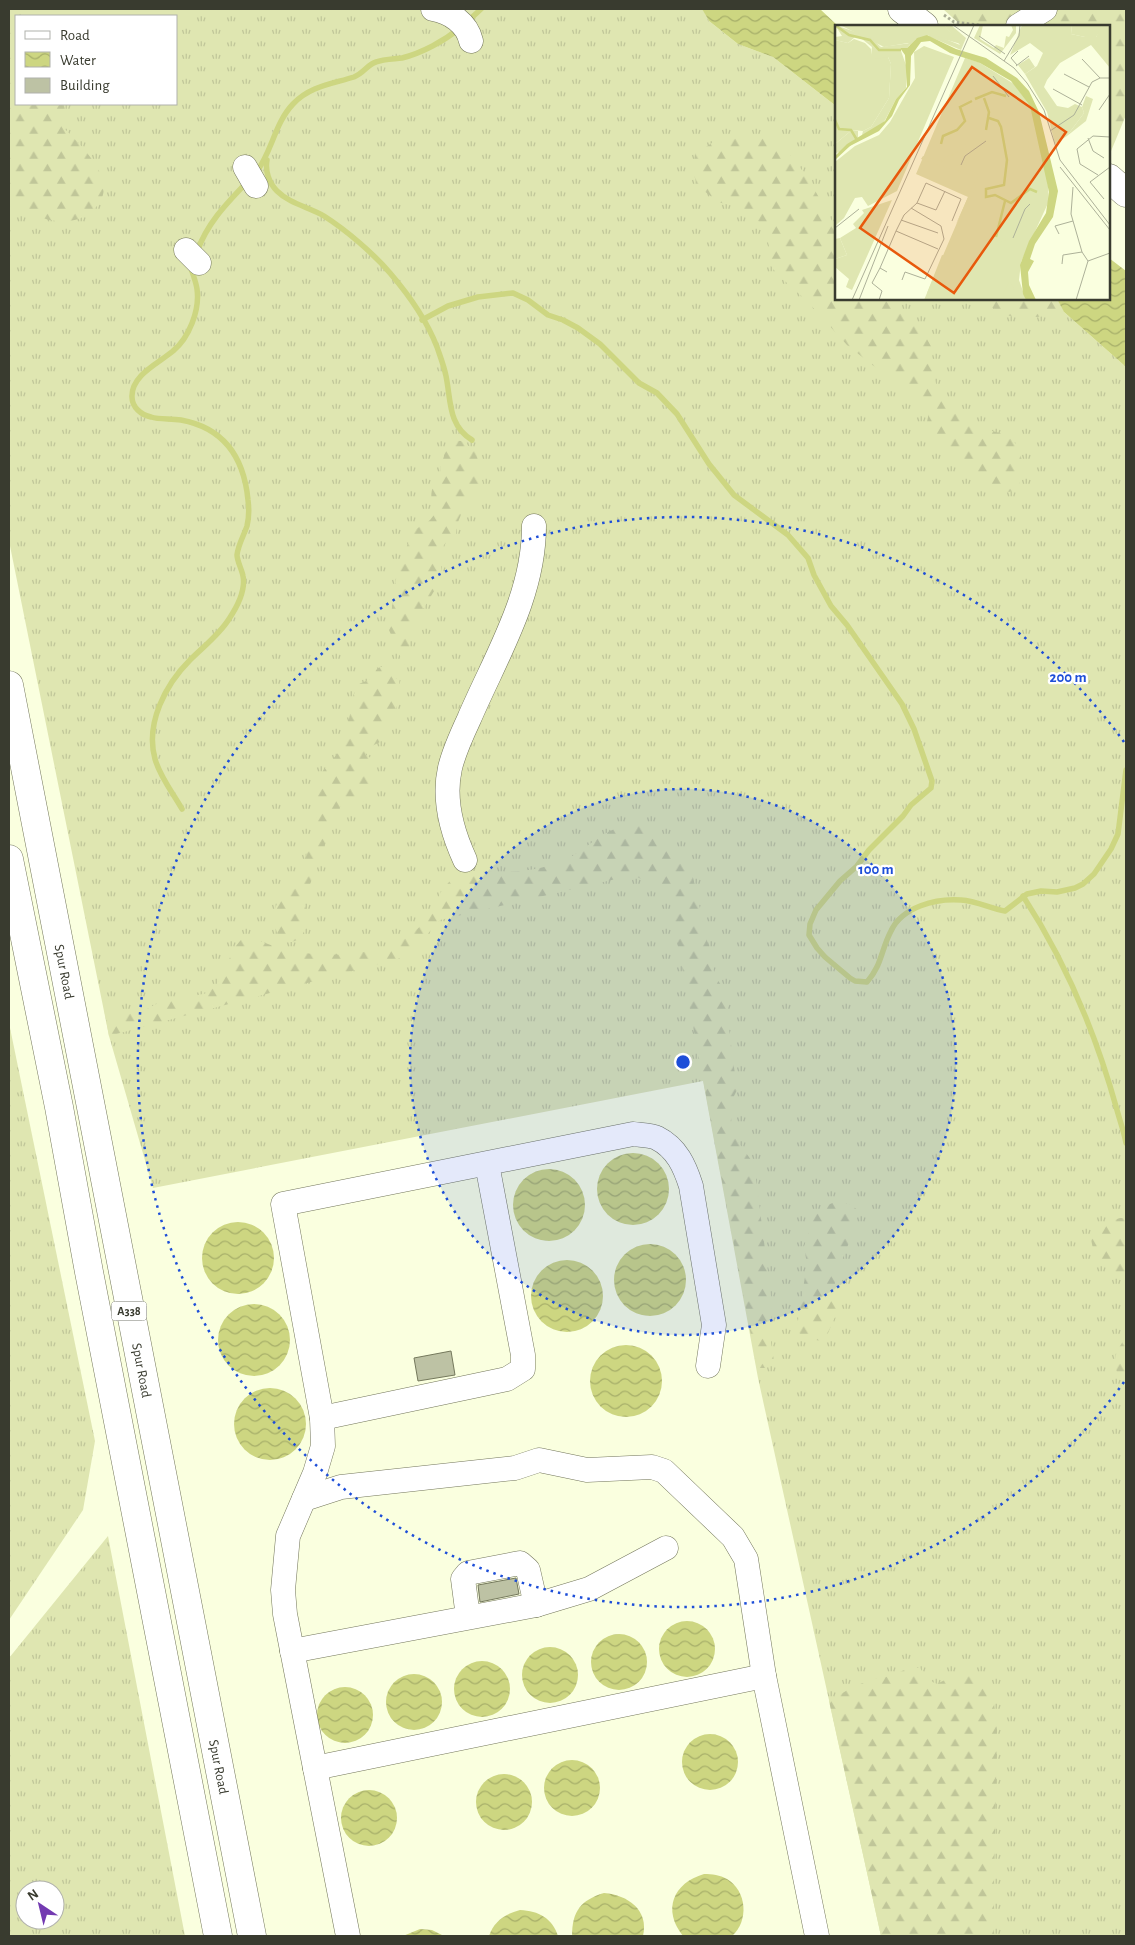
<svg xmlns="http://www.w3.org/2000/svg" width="1135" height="1945" font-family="'Alegreya Sans',sans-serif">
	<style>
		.grass { fill: url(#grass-tufts); fill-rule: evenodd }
		.forest { fill: url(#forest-firs) }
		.water { fill: url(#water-waves) }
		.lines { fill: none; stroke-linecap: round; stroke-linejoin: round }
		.stream { stroke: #cdd681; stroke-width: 5.5 }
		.building { fill: #bdc2a4; stroke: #74785c }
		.minor-casing { stroke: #73765b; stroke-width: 25 }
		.major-casing { stroke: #73765b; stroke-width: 29 }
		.highway-casing { stroke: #73765b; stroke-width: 29 }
		.path { stroke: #aaae96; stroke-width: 3; stroke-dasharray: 2.5 2.5; stroke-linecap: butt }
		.minor { stroke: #fff; stroke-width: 24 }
		.major { stroke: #fff; stroke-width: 28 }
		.highway { stroke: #fff; stroke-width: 28 }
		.ring { fill: none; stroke: #1d4ed8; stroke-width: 2.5; stroke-dasharray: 2.5 5 }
		.labels { text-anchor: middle; stroke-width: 4.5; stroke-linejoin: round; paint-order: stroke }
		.shield { fill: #fff; stroke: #74766d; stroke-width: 1 }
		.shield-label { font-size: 12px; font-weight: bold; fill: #393b2f }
		.street-label { font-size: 14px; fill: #393b2f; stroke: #fff }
		.inset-river { fill: none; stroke: #cdd681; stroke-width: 2.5 }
		.inset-road { fill: none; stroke: #adb199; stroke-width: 1 }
		.view { fill: #e8590c; fill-opacity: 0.15; stroke: #e8590c; stroke-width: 2.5 }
		.inset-edge { fill: none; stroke: #393b2f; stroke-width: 2.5 }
		.centre { fill: #1d4ed8; stroke: #fff; stroke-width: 2.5 }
		.ring-label { font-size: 15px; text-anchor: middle; font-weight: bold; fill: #1d4ed8; stroke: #fff; stroke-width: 4.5; stroke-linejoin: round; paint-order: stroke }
	</style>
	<defs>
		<pattern id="grass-tufts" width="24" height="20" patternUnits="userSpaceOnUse" patternTransform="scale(1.25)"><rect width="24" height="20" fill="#dfe6b1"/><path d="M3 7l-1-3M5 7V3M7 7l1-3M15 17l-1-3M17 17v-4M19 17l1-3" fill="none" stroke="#c0c699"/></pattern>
		<pattern id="forest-firs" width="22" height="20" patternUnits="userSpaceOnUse" patternTransform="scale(1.25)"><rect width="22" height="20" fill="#dfe6b1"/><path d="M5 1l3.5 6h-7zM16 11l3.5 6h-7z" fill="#c0c699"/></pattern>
		<pattern id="water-waves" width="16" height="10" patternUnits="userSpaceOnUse" patternTransform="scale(1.25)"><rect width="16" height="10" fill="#cdd681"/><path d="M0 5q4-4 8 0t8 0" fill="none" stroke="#a7af6a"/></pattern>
	</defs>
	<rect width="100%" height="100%" fill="#faffdf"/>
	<g class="grass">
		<path d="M 9,9 L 702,9 L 709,21 L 738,44 L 773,57 L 836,106 L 836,299 L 1057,299 L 1064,312 L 1126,367 L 1126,1936 L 881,1936 L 758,1378 L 703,1081 L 153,1188 L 109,1036 L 9,541 ZM 16,16 L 176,16 L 176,104 L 16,104 Z"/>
		<path d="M 9,1023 L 95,1441 L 83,1510 L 9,1620 Z"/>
		<path d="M 108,1536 L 185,1936 L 9,1936 L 9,1658 ZM 25,1890 L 55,1890 L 55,1920 L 25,1920 Z"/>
	</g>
	<g class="forest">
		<path d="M 9,9 L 27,9 L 26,16 L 16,16 L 16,104 L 64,104 L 65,112 L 64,128 C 83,148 124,185 92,211 C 83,219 72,222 60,221 C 53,221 44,219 37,216 C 34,214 31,211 28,209 C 23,206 15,207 9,207 L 9,166 L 11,162 L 9,156 Z"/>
		<path d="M 677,9 L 702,9 L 705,14 L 690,13 Z"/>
		<path d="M 943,9 L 1126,9 L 1126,115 L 1109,156 L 1109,26 L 962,26 Z"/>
		<path d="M 739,134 L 778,139 L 808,178 L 836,228 L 836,299 L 884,299 L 923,332 L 933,350 L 931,367 L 937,387 L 954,411 L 969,417 L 984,429 L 1000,433 L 1012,438 L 1019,450 L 1023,464 L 1018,490 L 1008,492 L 992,490 L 979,483 L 970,472 L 959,465 L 932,443 L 925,432 L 929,412 L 925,404 L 905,386 L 880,371 L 847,345 L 806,300 L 777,274 L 769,263 L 770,251 L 767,237 L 759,222 L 748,210 L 718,202 L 698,186 L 693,173 L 695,154 L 718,139 Z"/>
		<path d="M 986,299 L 1057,299 L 1064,312 C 1040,318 1000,325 986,299 Z"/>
		<path d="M 449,440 L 461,441 L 476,451 L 484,490 L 482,496 C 465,503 457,517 456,535 L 446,542 L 439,553 L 442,572 L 439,583 L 414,624 L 404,665 L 389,630 L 395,585 L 398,569 L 413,531 L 430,520 L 434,515 C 430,500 429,485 441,473 C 439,464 442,464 444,456 C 444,449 444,446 449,440 Z"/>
		<path d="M 380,667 L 392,667 L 396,679 L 400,677 C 398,689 399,703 395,713 C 391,725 384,728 380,742 L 366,749 L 366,755 L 372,759 L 372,781 L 369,797 L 361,803 C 356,798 351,797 344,799 C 339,808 338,817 330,823 L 324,848 L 304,900 L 309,922 L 300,939 L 292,942 L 282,942 C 274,931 271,912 279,900 C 284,892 293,888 299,880 L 300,872 L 306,855 L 315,839 L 317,830 L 315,821 L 318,814 L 314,799 L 314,786 L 318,777 L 338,753 L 349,719 L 356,685 L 374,678 L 376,670 Z"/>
		<path d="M 623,826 L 640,826 L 659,835 L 679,855 L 692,873 L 715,976 L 727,994 L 728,1021 L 737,1090 L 733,1098 L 731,1125 L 733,1135 L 754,1164 L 772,1304 L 771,1343 L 774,1361 L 766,1368 L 757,1368 L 668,892 L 633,875 L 440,920 L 408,956 L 109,1036 L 104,1009 L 125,1009 L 142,1012 L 154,1005 L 174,997 L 189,997 L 207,993 L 217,984 L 235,947 L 245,935 C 261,941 278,949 296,952 C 339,958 396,956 427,919 C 433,912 435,904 439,896 C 443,886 454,878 461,870 C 499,873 540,875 574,855 C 590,845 604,831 623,826 Z"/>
		<path d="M 837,1201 L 851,1205 L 859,1211 L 853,1233 L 835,1277 L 835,1290 L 839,1299 L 835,1317 L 828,1333 L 821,1341 L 801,1337 L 797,1327 L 807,1264 L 804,1247 L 814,1215 L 821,1208 Z"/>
		<path d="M 1120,1218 L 1126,1218 L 1126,1285 L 1106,1266 L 1095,1259 L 1091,1239 L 1104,1223 Z"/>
		<path d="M 1126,1338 L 1126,1382 L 1123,1383 C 1111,1366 1113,1353 1126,1338 Z"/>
		<path d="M 908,1668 L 920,1668 L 928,1680 L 937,1684 L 962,1671 L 992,1686 L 997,1730 L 993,1936 L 881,1936 L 829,1701 L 851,1688 L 872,1679 L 892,1676 Z"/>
	</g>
	<g class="water">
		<path d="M 702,9 L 820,9 L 838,26 L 836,26 L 836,106 L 773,57 L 738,44 L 709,21 Z"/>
		<path d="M 1109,258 L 1126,271 L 1126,367 L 1064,312 L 1057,299 L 1109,299 Z"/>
		<circle cx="633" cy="1189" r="36"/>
		<circle cx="549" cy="1205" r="36"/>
		<circle cx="238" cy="1258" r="36"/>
		<circle cx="650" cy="1280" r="36"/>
		<circle cx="567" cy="1296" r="36"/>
		<circle cx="254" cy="1340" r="36"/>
		<circle cx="626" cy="1381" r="36"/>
		<circle cx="270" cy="1424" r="36"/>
		<circle cx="687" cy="1649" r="28"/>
		<circle cx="619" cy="1662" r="28"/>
		<circle cx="550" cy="1675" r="28"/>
		<circle cx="482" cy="1689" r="28"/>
		<circle cx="414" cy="1702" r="28"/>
		<circle cx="345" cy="1715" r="28"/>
		<circle cx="710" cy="1762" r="28"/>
		<circle cx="572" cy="1788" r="28"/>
		<circle cx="504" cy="1802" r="28"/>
		<circle cx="369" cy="1818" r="28"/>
		<path d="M 704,1874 C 712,1874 720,1875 727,1879 C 747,1891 749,1921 732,1936 L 683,1936 C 662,1910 673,1883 704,1874 Z"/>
		<path d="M 604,1893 C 628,1895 649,1910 643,1936 L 572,1936 C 572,1911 581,1900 604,1893 Z"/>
		<path d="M 520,1910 C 539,1911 552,1918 558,1936 L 489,1936 C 494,1921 505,1914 520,1910 Z"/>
		<path d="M 420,1929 L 432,1930 L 444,1936 L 403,1936 Z"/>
	</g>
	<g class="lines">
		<g class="stream">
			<path d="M 467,22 L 481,9"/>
			<path d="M 267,160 C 265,171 269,183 277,191 C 290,204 309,207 324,216 C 346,230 373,253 390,273 C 408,294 427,321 437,347 C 440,356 444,366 446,376 C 451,400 448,426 472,440"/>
			<path d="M 255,174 C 272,153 274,124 293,104 C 310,86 332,84 354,77 C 364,73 368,64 376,62 C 383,59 394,59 402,58 C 422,53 444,41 460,28"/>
			<path d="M 197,252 C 207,223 227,203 248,181"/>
			<path d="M 422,320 L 448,306 L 478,297 L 513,293 L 528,300 L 548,315 L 563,320 L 578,328 L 600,344 L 639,383 L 657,393 L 677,414 L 709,464 L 734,495 L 788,535 L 808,558 L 814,575 L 831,606 L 847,625 L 902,704 L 914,729 L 932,781 L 931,788 L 911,805 L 903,816 L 869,850 L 857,866 L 840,881 L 816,910 L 810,924 L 809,935 L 817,948 L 825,957 L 850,978 L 855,981 L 867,982 C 882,965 881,950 891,931 C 902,907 936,898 961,900 C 976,901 990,908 1005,911 L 1027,894 L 1041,891 L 1057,892 L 1075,888 L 1083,884 L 1094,874 L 1111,849 L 1118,834 L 1126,770"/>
			<path d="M 182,809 C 173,793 160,777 155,759 C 145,723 166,684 190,660 C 204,646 219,635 229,619 C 237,607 246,591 243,576 C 242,570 237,561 237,555 C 238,545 244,535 247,526 C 249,518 249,508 248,500 C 244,458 224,428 181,420 C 171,418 160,420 151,417 C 141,415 132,407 132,397 C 131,375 159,363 173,351 C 189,338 200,310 197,289 C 196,282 193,275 191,268 L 192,265"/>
			<path d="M 1023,896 C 1066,962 1096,1034 1117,1110 C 1120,1121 1124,1132 1126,1143"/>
		</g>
	</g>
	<g class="building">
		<path d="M 451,1351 L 455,1375 L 418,1381 L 414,1358 Z"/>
		<path d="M 516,1578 L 519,1594 L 480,1602 L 478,1585 Z"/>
	</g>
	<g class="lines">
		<defs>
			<g id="minor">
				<path d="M 433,9 C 450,12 467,23 471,41"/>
				<path d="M 1018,26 L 1045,9"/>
				<path d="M 245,167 L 256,186"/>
				<path d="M 186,250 L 199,263"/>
				<path d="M 465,860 C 452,832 443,799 450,768 C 454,751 462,734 469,719 C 496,656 534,596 534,526"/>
				<path d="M 322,1418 L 507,1379 L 523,1369 L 523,1355 L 487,1164"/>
				<path d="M 304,1499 L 341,1487 L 515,1468 L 539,1460 L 587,1470 L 652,1467 L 664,1471 L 733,1537 L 746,1559 L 764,1676 L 817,1936"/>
				<path d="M 468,1617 L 463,1579 L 468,1573 L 520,1563 L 528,1570 L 536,1605"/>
				<path d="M 292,1651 L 536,1605 L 589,1589 L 666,1548"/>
				<path d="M 315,1768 L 285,1614 L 283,1590 L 288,1536 L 315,1473 L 323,1446 L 322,1418 L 283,1204 L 633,1134 C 640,1135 651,1135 657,1138 C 677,1148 685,1167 691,1186 L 714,1325 L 708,1366"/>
				<path d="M 348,1936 L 315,1768 L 764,1676"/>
			</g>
			<g id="major">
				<path d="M 902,9 L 924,26"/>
				<path d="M 1109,178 L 1126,193"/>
			</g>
			<g id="highway">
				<path id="s1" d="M 9,685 L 252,1936"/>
				<path d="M 9,859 L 59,1107 L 89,1272 L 218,1936"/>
			</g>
		</defs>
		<use href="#minor" class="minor-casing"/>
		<use href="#major" class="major-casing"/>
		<use href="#highway" class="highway-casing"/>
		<path class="path" d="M 944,15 L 954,22 L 986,26"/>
		<use href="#minor" class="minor"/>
		<use href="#major" class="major"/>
		<use href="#highway" class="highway"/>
	</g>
	<circle cx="683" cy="1062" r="273" fill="#1d4ed8" fill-opacity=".12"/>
	<g class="ring">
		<circle cx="683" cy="1062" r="273"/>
		<path d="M1124 1382A545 545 0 1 1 1124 742"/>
	</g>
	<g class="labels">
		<rect class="shield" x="111.5" y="1301.5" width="35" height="19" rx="4"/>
		<g class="shield-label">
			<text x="129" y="1315">A338</text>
		</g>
		<g class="street-label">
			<text dy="5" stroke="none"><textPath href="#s1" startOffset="292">Spur Road</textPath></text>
			<text dy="5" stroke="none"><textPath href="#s1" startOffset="698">Spur Road</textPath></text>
			<text dy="5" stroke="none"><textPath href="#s1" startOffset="1102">Spur Road</textPath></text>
		</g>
	</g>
	<g transform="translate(835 25)">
		<rect width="275" height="275" fill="#faffdf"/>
		<path d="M 5,0 L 109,0 L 126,19 L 94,10 L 81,14 L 75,20 L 73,18 L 49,22 ZM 237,0 L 267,0 L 266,5 L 261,12 L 250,12 L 236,9 ZM 19,14 L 30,18 L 36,24 L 36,30 L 53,32 L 56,39 L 54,73 L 36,102 L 28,106 L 17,105 L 0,119 L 0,15 L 13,18 ZM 89,21 L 119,32 L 62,166 L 33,181 L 27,172 L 20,173 L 9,193 L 0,201 L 0,137 L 20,121 L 44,110 L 55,97 L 80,53 L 79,27 ZM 130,33 L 145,38 L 179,59 L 195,81 L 202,104 L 212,147 L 214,176 L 186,237 L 184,255 L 191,275 L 89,275 L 133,172 L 81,149 ZM 194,33 L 200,42 L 190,49 L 183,40 ZM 251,71 L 258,74 L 251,96 L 232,111 L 249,88 L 247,82 ZM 57,175 L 17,265 L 11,262 L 14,254 L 0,242 L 0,234 L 12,230 L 5,213 L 21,203 L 18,199 L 29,188 L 27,185 Z" fill="#dfe6b1"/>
		<path d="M 0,0 L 35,12 L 46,22 L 76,18 L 72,23 L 65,23 L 72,43 L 71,63 L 61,74 L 48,99 L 31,109 L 27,110 L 28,106 L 36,102 L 54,73 L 56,39 L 53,32 L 40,34 L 36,30 L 37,22 L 27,14 L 20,12 L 13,18 L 0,15 L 0,12 L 7,11 ZM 109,0 L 116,0 L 131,13 L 126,25 L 93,11 L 96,8 L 125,20 ZM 145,0 L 148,0 L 145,14 L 159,23 L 161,20 L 169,23 L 171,11 L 174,12 L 178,5 L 176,0 L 181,0 L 181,8 L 165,29 L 139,13 ZM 187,0 L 237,0 L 236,9 L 250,12 L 261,12 L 267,0 L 275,0 L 275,43 L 256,20 L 225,38 L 212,55 L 209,62 L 222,81 L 233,83 L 240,79 L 247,82 L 249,88 L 232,111 L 220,119 L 212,87 L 190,49 L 202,41 L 208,28 L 195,18 L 175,30 ZM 130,33 L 145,38 L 138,45 L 134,65 L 125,57 L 139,39 L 129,45 ZM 186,95 L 194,98 L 193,141 L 189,132 ZM 17,105 L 23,106 L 23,115 L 7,127 L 0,128 L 0,119 ZM 127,119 L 131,120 L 129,123 L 106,137 L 115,143 L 125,140 L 143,149 L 140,166 L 121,199 L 141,154 L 139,151 L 86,134 L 88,131 L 106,136 ZM 157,207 L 161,208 L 162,217 L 168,213 L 173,215 L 150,221 L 156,215 ZM 107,230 L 116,232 L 122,238 L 105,263 L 92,268 ZM 175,255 L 180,267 L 177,275 L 170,275 L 168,269 Z" fill="#dfe6b1"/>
		<path d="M 5,213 L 12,230 L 0,234 L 0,214 Z" fill="#dfe6b1"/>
		<path d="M 92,10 L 121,24 L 151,33 L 182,53 L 194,66 L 204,87 L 223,166 L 218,192 L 200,219 L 195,234 L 199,236 L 193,247 L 194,260 L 201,275 L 191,275 L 188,269 L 185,240 L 194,216 L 211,188 L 214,167 L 195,81 L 176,56 L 145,38 L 115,28 L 95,16 L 86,17 L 76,31 L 75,60 L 64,75 L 57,91 L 44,106 L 15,121 L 0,135 L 0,131 L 12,119 L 50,96 L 61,74 L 72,62 L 70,30 L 65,23 L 72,23 L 82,13 Z" fill="#cdd681"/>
		<path class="inset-river" d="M 0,0 L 14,10 L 35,15 L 44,25 L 66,25M 149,73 L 154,87 L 151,105M 140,74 L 157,67 L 171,71M 154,93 L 163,96 L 166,102 L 172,135 L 169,160 L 151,164 L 151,172 L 160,170 L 176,178 L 195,164 L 202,167M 0,95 L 4,104 L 16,105 L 22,115M 106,119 L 108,111 L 122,105 L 130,96 L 125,82 L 137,76M 161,212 L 170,176"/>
		<path class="inset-road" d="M 118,0 L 179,43 L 192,58 L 209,85 L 225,135 L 275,200M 144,11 L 170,29M 247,34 L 265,53M 169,36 L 184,11 L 185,0M 182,40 L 176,33 L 183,26M 181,41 L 194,31M 229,49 L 254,62M 158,51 L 174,72M 218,64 L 247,80M 264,85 L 275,69M 215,106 L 239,90 L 257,57 L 265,53 L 275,53M 253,113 L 258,126 L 269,133M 126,140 L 130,131 L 151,116M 225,142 L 275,205M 263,150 L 245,139 L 242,124 L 258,111 L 275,112M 238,162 L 236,189 L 247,227 L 253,236M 269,174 L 255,157 L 275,142M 82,178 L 101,185 L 110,166M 66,195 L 103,208M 0,203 L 24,184M 61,206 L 69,190 L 82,178 L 91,158 L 126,174 L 117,196M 224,209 L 220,201 L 238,196M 178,213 L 190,184 L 195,179M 253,236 L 275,228M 227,239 L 228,230 L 247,227M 45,243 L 61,206 L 103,224M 67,255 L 70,247 L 90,254 L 109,214 L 106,201 L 76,183M 17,275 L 139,0M 24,275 L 53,201M 44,275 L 47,266 L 37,258 L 45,243 L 52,247M 241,275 L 253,236"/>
		<path class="view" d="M 137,42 L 231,107 L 119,268 L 25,203 Z"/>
		<rect width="275" height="275" class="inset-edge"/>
	</g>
	<circle cx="683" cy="1062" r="8" class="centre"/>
	<g class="ring-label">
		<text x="1068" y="682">200 m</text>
		<text x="876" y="874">100 m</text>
	</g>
	<rect width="1135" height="1945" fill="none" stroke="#393b2f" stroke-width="20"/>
	<rect x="15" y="15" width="162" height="90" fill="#ffffff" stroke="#b0b1ac"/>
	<rect x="25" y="31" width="25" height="8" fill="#ffffff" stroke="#b0b1ac"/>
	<text x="60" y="40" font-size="15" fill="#393b2f">Road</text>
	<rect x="25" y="52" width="25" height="15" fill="url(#water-waves)" stroke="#b0b1ac"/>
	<text x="60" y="65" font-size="15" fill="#393b2f">Water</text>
	<rect x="25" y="78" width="25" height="15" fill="#bdc2a4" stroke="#b0b1ac"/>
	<text x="60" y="90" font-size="15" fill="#393b2f">Building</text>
	<g transform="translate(40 1905) rotate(325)"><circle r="24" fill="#ffffff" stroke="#b0b1ac"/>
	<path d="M0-4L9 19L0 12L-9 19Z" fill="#733ab1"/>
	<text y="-8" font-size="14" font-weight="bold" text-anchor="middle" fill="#393b2f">N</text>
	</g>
</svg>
